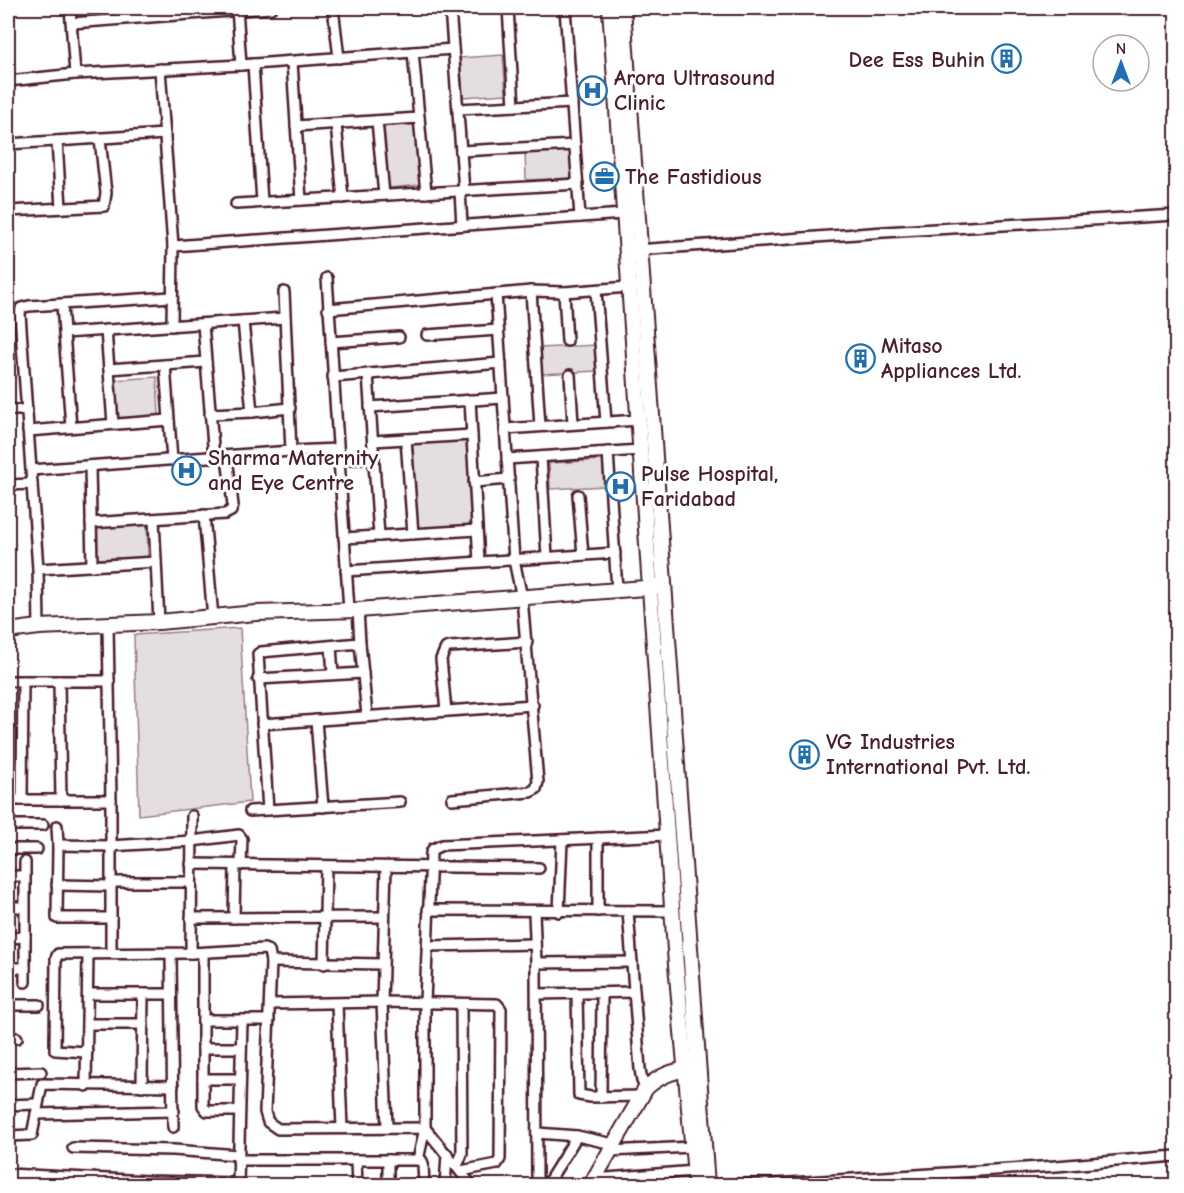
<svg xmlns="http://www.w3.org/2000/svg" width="1184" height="1193" font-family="'Comic Neue',sans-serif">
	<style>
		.green { fill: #e5dee0; stroke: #987e86; stroke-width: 1.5 }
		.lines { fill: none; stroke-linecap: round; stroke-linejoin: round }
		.street-casing { stroke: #4a1f2b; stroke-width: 14 }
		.secondary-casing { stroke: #4a1f2b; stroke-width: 18 }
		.street { stroke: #fff; stroke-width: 9 }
		.secondary { stroke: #fff; stroke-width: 14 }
		.labels { text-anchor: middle; stroke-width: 6; stroke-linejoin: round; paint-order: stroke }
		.poi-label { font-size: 22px; font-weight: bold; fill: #4a1f2b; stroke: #fff; text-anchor: start }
	</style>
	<rect width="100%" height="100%" fill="#fff"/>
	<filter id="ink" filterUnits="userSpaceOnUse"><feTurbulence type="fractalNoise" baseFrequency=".0167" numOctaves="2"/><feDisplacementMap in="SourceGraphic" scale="12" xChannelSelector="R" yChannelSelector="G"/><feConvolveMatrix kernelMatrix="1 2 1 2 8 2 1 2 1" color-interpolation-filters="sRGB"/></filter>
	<g filter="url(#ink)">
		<g class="green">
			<path d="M 503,55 L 506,94 L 463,97 L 460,58 Z"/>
			<path d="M 415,123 L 420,185 L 388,188 L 384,126 Z"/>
			<path d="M 571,150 L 572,178 L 526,180 L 525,152 Z"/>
			<path d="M 596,345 L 597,371 L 541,374 L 540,348 Z"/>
			<path d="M 157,377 L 159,416 L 116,419 L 114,380 Z"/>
			<path d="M 468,439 L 473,526 L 416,529 L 411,442 Z"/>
			<path d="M 605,460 L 606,486 L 550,489 L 549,463 Z"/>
			<path d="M 147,525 L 148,557 L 97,559 L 96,526 Z"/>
			<path d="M 240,628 L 250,802 L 139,815 L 134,635 Z"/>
		</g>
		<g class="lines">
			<defs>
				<g id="street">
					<path d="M 70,8 L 75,74"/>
					<path d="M 237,8 L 241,65"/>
					<path d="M 333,8 L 339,58"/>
					<path d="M 450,8 L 464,191"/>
					<path d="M 508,8 L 514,106"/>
					<path d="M 565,8 L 580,217"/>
					<path d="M 72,23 L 271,8"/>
					<path d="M 413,52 L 426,193"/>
					<path d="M 292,62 L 301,200"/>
					<path d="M 253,64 L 262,202"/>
					<path d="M 160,69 L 173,246 L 172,326"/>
					<path d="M 8,81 L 75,74 L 241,65 L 453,49"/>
					<path d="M 458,109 L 572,103"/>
					<path d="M 377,121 L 384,195"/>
					<path d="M 336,124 L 343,198"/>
					<path d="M 296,126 L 419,118"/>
					<path d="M 57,141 L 61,208"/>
					<path d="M 8,144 L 165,134"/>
					<path d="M 461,151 L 575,145"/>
					<path d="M 460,191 L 462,225"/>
					<path d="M 236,204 L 578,184"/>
					<path d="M 8,211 L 104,206 L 106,193 L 100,139"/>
					<path d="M 173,246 L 623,214"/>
					<path d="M 637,250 L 884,232 L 1176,215"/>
					<path d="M 327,278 L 349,610"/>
					<path d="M 596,290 L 606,422"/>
					<path d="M 531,291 L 540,426"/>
					<path d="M 284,292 L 291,451"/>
					<path d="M 564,292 L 567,341"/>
					<path d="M 62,305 L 71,427"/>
					<path d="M 328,309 L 531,291 L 564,292 L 629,287"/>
					<path d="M 243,321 L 252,412"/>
					<path d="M 203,324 L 214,458"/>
					<path d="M 106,330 L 113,424"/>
					<path d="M 64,333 L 285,318"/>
					<path d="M 427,335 L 498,330"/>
					<path d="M 331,342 L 399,337"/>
					<path d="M 165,365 L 172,460"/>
					<path d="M 109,369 L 206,362"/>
					<path d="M 368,374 L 379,536"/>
					<path d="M 570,375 L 573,424"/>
					<path d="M 333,377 L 501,363"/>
					<path d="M 470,400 L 479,562"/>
					<path d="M 370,407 L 503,398"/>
					<path d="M 8,410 L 27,410"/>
					<path d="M 210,414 L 252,412 L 290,408"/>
					<path d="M 505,429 L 638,420"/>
					<path d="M 28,431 L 169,420"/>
					<path d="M 406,439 L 413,534"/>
					<path d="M 373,441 L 472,435"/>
					<path d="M 608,452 L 617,590"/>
					<path d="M 541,457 L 547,557"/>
					<path d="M 507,459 L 640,450"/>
					<path d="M 339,460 L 374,458"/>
					<path d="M 90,466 L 92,566"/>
					<path d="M 31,470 L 291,451 L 338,449"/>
					<path d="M 474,482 L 509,479"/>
					<path d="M 8,485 L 32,484"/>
					<path d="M 578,495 L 583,555"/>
					<path d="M 204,515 L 213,618"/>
					<path d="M 154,519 L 159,622"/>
					<path d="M 91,523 L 225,514 L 231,511 L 233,505 L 227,457"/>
					<path d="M 344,538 L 477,530"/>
					<path d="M 38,569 L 156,562"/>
					<path d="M 346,571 L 615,553"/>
					<path d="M 358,610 L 360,643"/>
					<path d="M 108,625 L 111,800 L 111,953"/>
					<path d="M 39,627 L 38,569 L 20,314 L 21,308 L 29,306 L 172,297"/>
					<path d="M 331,646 L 333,674"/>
					<path d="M 258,679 L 363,673"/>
					<path d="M 8,681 L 109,681"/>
					<path d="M 59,681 L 61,800"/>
					<path d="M 446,711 L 441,659 L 446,648 L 450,647 L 527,642"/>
					<path d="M 316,720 L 323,807"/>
					<path d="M 262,724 L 533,705"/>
					<path d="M 452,799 L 530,792 L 536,789 L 538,782 L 522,598 L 514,560 L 496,294"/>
					<path d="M 8,800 L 111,800"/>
					<path d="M 22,800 L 23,681"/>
					<path d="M 268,810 L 258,654 L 261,652 L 360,643 L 367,716"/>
					<path d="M 250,811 L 400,802"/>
					<path d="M 8,825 L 43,825"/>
					<path d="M 57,826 L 58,845"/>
					<path d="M 8,849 L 37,849"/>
					<path d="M 25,862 L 25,982"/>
					<path d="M 191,864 L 539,868"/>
					<path d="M 386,867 L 382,1002 L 387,1127"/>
					<path d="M 8,876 L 25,876"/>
					<path d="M 111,882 L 191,882"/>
					<path d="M 57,885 L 111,886"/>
					<path d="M 8,907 L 24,907"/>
					<path d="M 428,910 L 673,911"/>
					<path d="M 598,911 L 598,838"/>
					<path d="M 628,911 L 640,1069 L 642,1081 L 646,1088"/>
					<path d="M 534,912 L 536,963 L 632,962"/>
					<path d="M 559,912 L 562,840"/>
					<path d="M 111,918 L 57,918 L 58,845 L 110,846 L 192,841 L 239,835 L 242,839 L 241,865"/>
					<path d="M 191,918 L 384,917"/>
					<path d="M 234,918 L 235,865"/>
					<path d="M 8,938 L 25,937"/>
					<path d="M 427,946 L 535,944"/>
					<path d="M 191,953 L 192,816"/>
					<path d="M 203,953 L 203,1020 L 242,1020"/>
					<path d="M 171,954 L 173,1127"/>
					<path d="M 271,962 L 382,964"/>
					<path d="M 536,963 L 537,1179 L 544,1186"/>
					<path d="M 324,964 L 326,866"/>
					<path d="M 8,968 L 25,968"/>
					<path d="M 577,993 L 579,1095 L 591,1097 L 640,1096"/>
					<path d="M 88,994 L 171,994"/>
					<path d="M 537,994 L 634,992"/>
					<path d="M 270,1004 L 382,1002 L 497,1004 L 501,1009 L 500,1159 L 497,1164 L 461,1171"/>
					<path d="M 337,1004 L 342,1128"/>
					<path d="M 8,1005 L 39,1005"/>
					<path d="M 203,1020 L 203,1106 L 207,1111 L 239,1111"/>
					<path d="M 87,1024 L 143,1024"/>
					<path d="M 8,1038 L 17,1038"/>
					<path d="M 203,1048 L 241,1048"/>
					<path d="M 87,1052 L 55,1050 L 56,958 L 58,954 L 191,953 L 264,949 L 269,951 L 271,962 L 265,1112 L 268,1122 L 278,1129 L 425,1128 L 472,1186"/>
					<path d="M 8,1073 L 41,1072"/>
					<path d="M 203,1079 L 240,1079"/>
					<path d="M 86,1086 L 88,954"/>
					<path d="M 142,1086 L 143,994"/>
					<path d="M 601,1097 L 602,993"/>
					<path d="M 8,1105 L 37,1104"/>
					<path d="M 36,1114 L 174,1111"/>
					<path d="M 537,1133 L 577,1136 L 613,1144"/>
					<path d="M 8,1136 L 32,1135 L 42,1084 L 173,1086"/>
					<path d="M 73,1148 L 174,1150 L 238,1155"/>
					<path d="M 609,1151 L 692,1147"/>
					<path d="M 238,1160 L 418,1160 L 422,1161 L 423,1164 L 424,1186"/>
					<path d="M 356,1160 L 357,1186"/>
					<path d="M 388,1160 L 388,1186"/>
					<path d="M 418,1160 L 425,1128 L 425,1002 L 431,853 L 433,849 L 442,845 L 668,835"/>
					<path d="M 457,1166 L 462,1154 L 461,1004"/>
					<path d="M 8,1174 L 149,1181 L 237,1183"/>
					<path d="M 594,1179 L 695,1171"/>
					<path d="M 701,1185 L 774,1184 L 1056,1166 L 1176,1156"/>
					<path d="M 238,1186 L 242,1020 L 269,1020"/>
					<path d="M 445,1186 L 447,1154"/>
					<path d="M 546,1186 L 577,1136"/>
				</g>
				<g id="secondary">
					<path d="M 610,8 L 676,965 L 696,1186"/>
					<path d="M 623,8 L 707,1186"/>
					<path d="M 8,631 L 39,627 L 159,622 L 256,613 L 358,610 L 658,587"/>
					<path d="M 590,1186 L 646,1088 C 659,1076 673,1070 691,1069"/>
				</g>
			</defs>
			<use href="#street" class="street-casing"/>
			<use href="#secondary" class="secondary-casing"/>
			<use href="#street" class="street"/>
			<use href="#secondary" class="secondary"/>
		</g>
	</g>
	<defs>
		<symbol id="building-ring" viewBox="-11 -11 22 22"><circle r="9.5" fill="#fff" stroke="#1f6fb2" stroke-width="1.5"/><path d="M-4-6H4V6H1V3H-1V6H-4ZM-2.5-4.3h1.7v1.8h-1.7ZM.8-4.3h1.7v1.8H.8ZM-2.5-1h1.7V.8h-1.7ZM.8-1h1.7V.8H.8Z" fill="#1f6fb2"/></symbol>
		<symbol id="hospital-ring" viewBox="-11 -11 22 22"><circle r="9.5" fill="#fff" stroke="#1f6fb2" stroke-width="1.5"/><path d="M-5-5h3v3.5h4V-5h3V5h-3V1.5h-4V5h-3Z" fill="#1f6fb2"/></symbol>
		<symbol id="office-ring" viewBox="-11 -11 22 22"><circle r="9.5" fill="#fff" stroke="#1f6fb2" stroke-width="1.5"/><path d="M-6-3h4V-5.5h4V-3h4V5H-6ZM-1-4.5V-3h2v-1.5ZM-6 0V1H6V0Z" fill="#1f6fb2"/></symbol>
	</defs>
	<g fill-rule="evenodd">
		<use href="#building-ring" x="990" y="42" width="33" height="33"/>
		<use href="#hospital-ring" x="576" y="74" width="33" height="33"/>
		<use href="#office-ring" x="588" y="160" width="33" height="33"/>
		<use href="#building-ring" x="844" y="342" width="33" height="33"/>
		<use href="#hospital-ring" x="170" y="454" width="33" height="33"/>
		<use href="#hospital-ring" x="604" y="470" width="33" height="33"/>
		<use href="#building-ring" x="788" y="738" width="33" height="33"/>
	</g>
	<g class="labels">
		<g class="poi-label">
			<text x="985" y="67" text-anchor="end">Dee Ess Buhin</text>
			<text x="614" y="85">Arora Ultrasound<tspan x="614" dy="25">Clinic</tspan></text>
			<text x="625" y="184">The Fastidious</text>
			<text x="881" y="353">Mitaso<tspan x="881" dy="25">Appliances Ltd.</tspan></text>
			<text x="208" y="465">Sharma Maternity<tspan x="208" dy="25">and Eye Centre</tspan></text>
			<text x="641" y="481">Pulse Hospital,<tspan x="641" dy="25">Faridabad</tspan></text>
			<text x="826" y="749">VG Industries<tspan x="826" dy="25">International Pvt. Ltd.</tspan></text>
		</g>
	</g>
	<rect width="1184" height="1193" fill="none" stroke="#fff" stroke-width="30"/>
	<rect x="15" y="15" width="1154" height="1163" fill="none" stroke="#4a1f2b" stroke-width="2" filter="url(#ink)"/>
	<g transform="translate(1121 63)"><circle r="28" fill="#ffffff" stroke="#b7a5aa" stroke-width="1.5"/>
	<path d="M0-4.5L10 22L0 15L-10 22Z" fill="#1f6fb2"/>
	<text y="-9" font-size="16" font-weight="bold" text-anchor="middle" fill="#4a1f2b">N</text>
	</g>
</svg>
